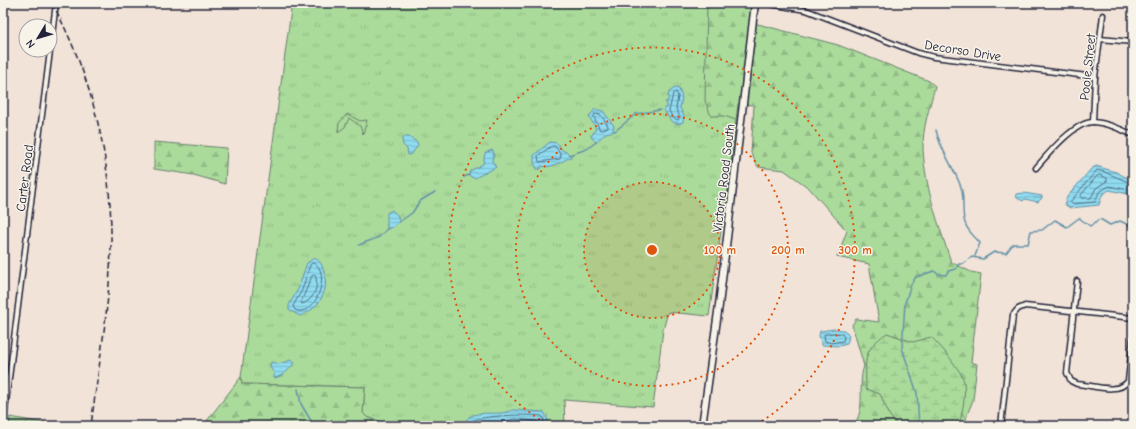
<svg xmlns="http://www.w3.org/2000/svg" width="1136" height="429" font-family="'Comic Neue',sans-serif">
	<style>
		.grass { fill: url(#grass-tufts); stroke: #667e6b }
		.forest { fill: url(#forest-firs); stroke: #667e6b }
		.wetland { fill: url(#wetland-marsh); stroke: #667e6b }
		.water { fill: url(#water-rules); stroke: #6491a8 }
		.lines { fill: none; stroke-linecap: round; stroke-linejoin: round }
		.shore { stroke: #4e6c83; stroke-width: 1 }
		.stream { stroke: #6491a8; stroke-width: 1.5 }
		.street-casing { stroke: #22223b; stroke-width: 7 }
		.secondary-casing { stroke: #22223b; stroke-width: 9 }
		.street { stroke: #f7f3e8; stroke-width: 4 }
		.secondary { stroke: #f7f3e8; stroke-width: 6 }
		.rail { stroke: #22223b; stroke-width: 1.5; stroke-dasharray: 6 3; stroke-linecap: butt }
		.ring { fill: none; stroke: #de560e; stroke-width: 2; stroke-dasharray: 2 4 }
		.labels { text-anchor: middle; stroke-width: 3; stroke-linejoin: round; paint-order: stroke }
		.street-label { font-size: 13px; fill: #22223b; stroke: #f7f3e8 }
		.centre { fill: #de560e; stroke: #f7f3e8; stroke-width: 2 }
		.ring-label { font-size: 12px; text-anchor: middle; font-weight: bold; fill: #de560e; stroke: #f7f3e8; stroke-width: 3; stroke-linejoin: round; paint-order: stroke }
	</style>
	<defs>
		<pattern id="grass-tufts" width="24" height="20" patternUnits="userSpaceOnUse"><rect width="24" height="20" fill="#aadb9b"/><path d="M3 7l-1-3M5 7V3M7 7l1-3M15 17l-1-3M17 17v-4M19 17l1-3" fill="none" stroke="#92bc86"/></pattern>
		<pattern id="forest-firs" width="22" height="20" patternUnits="userSpaceOnUse"><rect width="22" height="20" fill="#aadb9b"/><path d="M5 1l3.5 6h-7zM16 11l3.5 6h-7z" fill="#92bc86"/></pattern>
		<pattern id="wetland-marsh" width="20" height="14" patternUnits="userSpaceOnUse"><rect width="20" height="14" fill="#aadb9b"/><path d="M1 5h8M5 5V1M11 12h8M15 12V8" fill="none" stroke="#92bc86"/></pattern>
		<pattern id="water-rules" width="6" height="5" patternUnits="userSpaceOnUse"><rect width="6" height="5" fill="#90dbf0"/><path d="M0 2.5h6" fill="none" stroke="#7cbccf"/></pattern>
	</defs>
	<rect width="100%" height="100%" fill="#f1e3d7"/>
	<filter id="ink" filterUnits="userSpaceOnUse"><feTurbulence type="fractalNoise" baseFrequency=".025" numOctaves="2"/><feDisplacementMap in="SourceGraphic" scale="8" xChannelSelector="R" yChannelSelector="G"/><feConvolveMatrix kernelMatrix="1 2 1 2 8 2 1 2 1" color-interpolation-filters="sRGB"/></filter>
	<g filter="url(#ink)">
		<path class="grass" d="M 292,3 L 722,3 L 710,104 L 736,120 L 725,216 L 723,217 L 709,316 L 668,312 L 663,330 L 653,407 L 564,400 L 565,426 L 379,426 L 381,425 L 379,421 L 367,417 L 363,413 L 365,387 L 242,384 L 241,377 Z"/>
		<g class="forest">
			<path d="M 707,3 L 752,3 L 750,22 L 838,45 L 929,81 L 935,86 C 930,107 922,128 923,150 C 925,189 939,225 951,262 L 971,272 L 981,274 L 971,362 L 977,364 L 973,400 L 967,415 L 965,426 L 853,426 C 867,409 857,385 864,366 L 852,325 L 856,319 L 879,322 L 869,264 L 837,257 L 847,231 L 809,188 L 784,170 L 758,167 L 751,153 L 754,105 L 738,104 L 736,120 L 724,116 L 711,116 L 705,101 Z"/>
			<path d="M 347,114 L 360,121 L 367,120 L 363,134 L 360,126 L 349,118 L 345,127 L 338,132 L 339,123 Z"/>
			<path d="M 154,142 L 227,148 L 225,184 L 194,175 L 154,169 Z"/>
			<path d="M 241,377 L 242,384 L 365,387 L 363,413 L 367,417 L 379,421 L 381,425 L 205,426 L 206,422 Z"/>
			<path d="M 10,417 L 61,426 L 9,426 Z"/>
		</g>
		<path class="wetland" d="M 887,333 L 913,342 L 931,337 C 940,345 962,371 964,382 C 966,397 962,412 959,426 L 898,426 L 890,416 L 880,394 L 866,389 C 866,360 861,351 887,333 Z"/>
		<g class="water">
			<path d="M 675,88 L 679,89 L 682,97 L 680,108 L 684,116 L 683,122 L 678,124 L 671,121 L 664,110 L 664,108 L 667,108 L 667,104 L 665,102 L 668,101 L 669,92 Z"/>
			<path d="M 595,109 L 603,111 L 614,126 L 613,130 L 615,131 L 606,133 L 596,142 L 591,137 L 596,128 L 589,117 Z"/>
			<path d="M 407,136 L 417,142 L 418,145 L 411,155 L 410,154 L 408,155 L 407,149 L 403,145 L 402,138 Z"/>
			<path d="M 550,142 L 557,143 L 562,150 L 568,153 L 571,157 C 562,161 552,169 541,166 L 541,169 L 537,169 L 534,162 L 534,155 Z"/>
			<path d="M 492,150 L 494,152 L 492,161 L 496,167 L 475,178 L 471,177 L 469,175 L 470,171 L 483,164 L 485,153 Z"/>
			<path d="M 1096,166 L 1116,172 L 1133,181 L 1133,195 L 1109,190 L 1102,195 L 1099,205 L 1070,208 L 1064,204 L 1067,197 L 1091,169 Z"/>
			<path d="M 1024,193 L 1042,196 L 1042,198 L 1038,202 L 1025,199 L 1023,201 L 1017,198 L 1016,194 Z"/>
			<path d="M 392,210 L 398,216 L 399,222 L 393,227 L 387,229 L 387,213 Z"/>
			<path d="M 314,258 C 321,261 322,265 324,272 C 330,292 318,309 300,316 L 289,310 L 289,305 L 298,289 L 307,263 Z"/>
			<path d="M 834,329 L 844,330 L 849,336 L 847,344 L 839,346 L 822,345 L 819,336 L 820,331 Z"/>
			<path d="M 291,360 L 294,362 C 291,369 282,377 274,378 L 274,373 L 270,367 L 271,362 L 279,364 Z"/>
			<path d="M 513,410 L 544,412 L 548,420 L 546,426 L 464,426 C 466,410 489,414 500,413 C 505,413 509,411 513,410 Z"/>
		</g>
		<g class="lines">
			<g class="shore">
				<path d="M 676,92 L 678,96 L 676,109 L 680,117 L 678,120 L 673,118 L 669,111 L 673,94 Z"/>
				<path d="M 595,114 L 601,115 L 608,126 L 608,128 L 600,130 L 594,117 Z"/>
				<path d="M 552,146 L 555,146 L 561,155 L 560,159 L 539,162 L 538,156 Z"/>
				<path d="M 1100,175 L 1107,178 L 1107,181 L 1096,188 L 1091,198 L 1081,198 L 1081,195 L 1097,176 Z"/>
				<path d="M 1133,184 L 1102,171 L 1097,170 L 1070,202 L 1072,204 L 1095,202 L 1099,192 L 1109,186 L 1133,191"/>
				<path d="M 313,263 C 332,268 317,319 295,310 L 293,306 L 302,290 L 310,265 Z"/>
				<path d="M 315,275 C 320,286 313,301 302,304 L 301,302 L 312,276 Z"/>
				<path d="M 834,333 L 842,334 L 844,337 L 843,341 L 831,343 L 825,341 L 824,335 Z"/>
				<path d="M 468,426 L 470,422 C 479,415 530,414 542,416 L 544,420 L 543,426"/>
				<path d="M 473,426 L 482,422 L 503,422 L 514,419 L 537,421 L 538,426"/>
			</g>
			<g class="stream">
				<path d="M 936,130 C 940,150 954,167 961,187 C 965,198 961,212 965,223 C 968,232 975,237 980,243 L 975,256"/>
				<path d="M 615,131 L 636,114 L 660,110"/>
				<path d="M 569,155 L 587,149 L 596,142"/>
				<path d="M 464,177 L 469,175"/>
				<path d="M 399,222 L 412,213 L 420,201 L 435,192"/>
				<path d="M 359,245 L 379,237 L 387,229"/>
				<path d="M 298,389 L 301,404 L 314,426"/>
				<path d="M 919,426 L 917,393 L 902,348 L 905,303 L 911,284 L 916,277 L 934,271 L 938,274 L 946,275 L 948,271 L 956,269 L 959,264 L 962,264 L 972,257 L 983,259 L 994,252 L 1006,253 L 1013,244 L 1028,244 L 1031,231 L 1042,230 L 1055,220 L 1067,227 L 1079,218 L 1090,226 L 1100,219 L 1110,225 L 1120,221 L 1133,227"/>
			</g>
			<defs>
				<g id="street">
					<path d="M 764,3 L 806,10 L 918,53 L 934,57 L 1095,77"/>
					<path d="M 1100,39 L 1133,42"/>
					<path d="M 1093,122 L 1095,77 L 1103,15"/>
					<path d="M 1036,168 C 1048,154 1075,121 1094,122 C 1108,123 1121,129 1133,135"/>
					<path d="M 1077,281 L 1067,373 L 1071,381 L 1077,384 C 1091,385 1119,395 1128,381 L 1133,337"/>
					<path d="M 3,426 L 56,3"/>
					<path d="M 1001,426 L 1013,315 L 1018,309 L 1025,306 L 1133,318"/>
				</g>
				<path id="secondary" d="M 702,426 L 719,305 L 755,3"/>
			</defs>
			<use href="#street" class="street-casing"/>
			<use href="#secondary" class="secondary-casing"/>
			<use href="#street" class="street"/>
			<use href="#secondary" class="secondary"/>
			<path class="rail" d="M 52,3 C 90,72 110,151 111,230 C 112,295 99,361 91,426"/>
		</g>
	</g>
	<circle cx="652" cy="250" r="68" fill="#de560e" fill-opacity=".12"/>
	<g class="ring">
		<circle cx="652" cy="250" r="68"/>
		<circle cx="652" cy="250" r="136"/>
		<path d="M550 426A203 203 0 1 1 754 426"/>
	</g>
	<g class="labels">
		<g class="street-label">
			<text transform="translate(963 50) rotate(9)" y="5">Decorso Drive</text>
			<text transform="translate(1087 67) rotate(-84)" y="5">Poole Street</text>
			<text transform="translate(24 178) rotate(-83)" y="5">Carter Road</text>
			<text transform="translate(723 178) rotate(-83)" y="5">Victoria Road South</text>
		</g>
	</g>
	<circle cx="652" cy="250" r="6" class="centre"/>
	<g class="ring-label">
		<text x="720" y="254">100 m</text>
		<text x="788" y="254">200 m</text>
		<text x="855" y="254">300 m</text>
	</g>
	<rect width="1136" height="429" fill="none" stroke="#f7f3e8" stroke-width="16"/>
	<rect x="8" y="8" width="1120" height="413" fill="none" stroke="#22223b" stroke-width="1.5" filter="url(#ink)"/>
	<g transform="translate(38 38) rotate(232)"><circle r="19" fill="#f7f3e8" stroke="#a29fa3"/>
	<path d="M0-3L7 15L0 10L-7 15Z" fill="#22223b"/>
	<text y="-6" font-size="11" font-weight="bold" text-anchor="middle" fill="#22223b">N</text>
	</g>
</svg>
